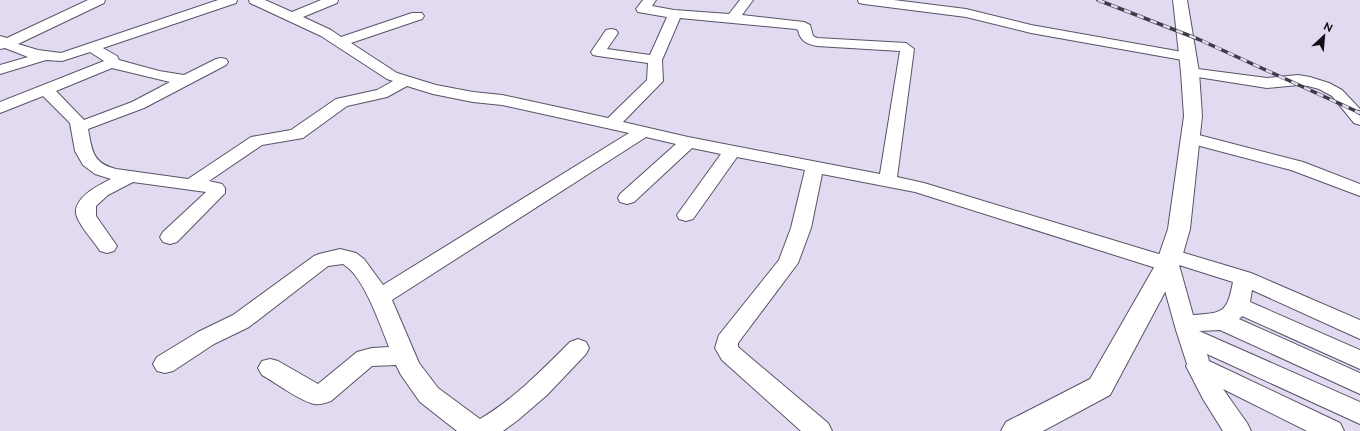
<svg xmlns="http://www.w3.org/2000/svg" width="1360" height="431" font-family="Raleway,sans-serif">
	<style>
		.lines { fill: none; stroke-linecap: round; stroke-linejoin: round }
		.minor-casing { stroke: #5a5266; stroke-width: 2 }
		.major-casing { stroke: #5a5266; stroke-width: 2 }
		.minor { fill: #fff; fill-rule: evenodd }
		.major { fill: #fff; fill-rule: evenodd }
		.rail-far1-casing { stroke: #403c47; stroke-width: 3.5 }
		.rail-casing { stroke: #403c47; stroke-width: 4.5 }
		.rail-far1 { stroke: #e2daf1; stroke-width: 2.5; stroke-dasharray: 7; stroke-linecap: butt }
		.rail { stroke: #e2daf1; stroke-width: 3; stroke-dasharray: 8; stroke-linecap: butt }
	</style>
	<rect width="100%" height="100%" fill="#e2daf1"/>
	<g class="lines">
		<defs>
			<g id="minor">
				<path d="M 88,0 L 105,0 L 104,3 L 18,44 L 38,50 L 61,53 L 218,0 L 237,0 L 236,3 L 103,48 L 117,56 L 119,60 L 159,71 L 184,75 L 216,59 L 221,58 L 226,59 L 228,62 L 226,65 L 144,108 L 88,129 C 92,150 92,163 116,169 L 188,179 L 251,137 L 291,130 L 336,99 L 377,90 L 393,81 L 387,79 L 321,36 L 250,3 L 249,0 L 265,0 L 292,12 L 321,0 L 338,0 L 337,3 L 303,17 L 331,30 L 341,37 L 412,13 L 422,13 L 424,16 L 422,19 L 351,43 L 397,73 L 436,85 L 473,92 L 502,95 L 608,118 L 647,80 L 648,63 L 598,56 L 593,55 L 591,52 L 606,30 L 611,29 L 616,30 L 618,33 L 607,49 L 650,55 L 667,17 L 638,12 L 636,9 L 643,0 L 656,0 L 652,6 L 674,10 L 729,14 L 740,0 L 753,0 L 742,15 L 804,22 L 810,25 L 813,36 L 817,38 L 906,43 L 914,49 L 897,177 L 924,183 L 1162,255 L 1164,251 L 1171,249 L 1251,273 L 1360,320 L 1360,339 L 1252,290 L 1250,302 L 1360,350 L 1360,369 L 1242,316 L 1239,319 L 1360,373 L 1360,394 L 1220,330 L 1199,331 L 1360,402 L 1360,424 L 1207,354 L 1209,361 L 1340,423 L 1344,431 L 1307,431 L 1223,389 L 1247,423 L 1251,431 L 1223,431 L 1203,399 L 1186,366 L 1187,364 L 1176,330 L 1159,269 L 915,192 L 822,174 L 811,228 L 798,263 L 738,343 L 738,347 L 828,423 L 832,431 L 801,431 L 722,360 L 715,348 L 719,335 L 779,260 L 791,228 L 805,170 L 737,157 L 693,219 L 686,221 L 679,219 L 677,215 L 721,154 L 692,148 L 634,202 L 627,204 L 620,202 L 618,198 L 620,194 L 676,144 L 646,137 L 392,300 L 419,363 L 438,388 L 480,419 C 514,399 542,370 570,342 L 578,339 L 586,342 L 589,348 L 586,354 L 547,395 L 518,420 L 503,431 L 457,431 L 420,402 L 401,375 L 396,365 L 372,366 L 331,401 C 325,403 320,405 315,404 C 301,402 275,382 262,375 L 258,368 L 262,361 L 270,359 L 278,361 L 318,384 L 357,352 L 372,348 L 389,347 C 380,325 364,276 343,264 L 328,266 L 249,327 L 214,344 L 173,371 L 165,373 L 157,371 L 153,364 L 157,357 L 198,332 L 233,315 L 314,256 L 319,254 L 340,249 L 356,253 L 364,259 L 383,285 L 629,133 L 502,105 L 473,102 L 433,94 L 407,86 L 387,97 L 347,106 L 303,138 L 262,145 L 209,181 L 222,184 L 225,188 L 225,193 L 177,242 L 170,244 L 163,242 L 160,237 L 163,232 L 206,192 L 133,182 L 108,195 L 96,206 L 96,216 L 117,246 L 114,251 L 107,253 L 100,251 C 93,240 82,229 77,217 C 70,199 99,185 111,179 L 95,174 L 83,165 L 75,151 L 70,123 L 43,96 L 0,113 L 0,102 L 104,61 L 90,52 L 62,61 L 46,60 L 0,74 L 0,65 L 28,57 L 5,48 L 0,49 L 0,36 L 7,38 ZM 680,18 L 796,29 L 798,30 C 800,41 807,44 817,46 L 900,51 L 880,174 L 688,137 L 623,122 L 663,81 L 662,60 ZM 112,68 L 170,82 L 132,102 L 84,120 L 56,91 ZM 1179,265 L 1233,282 C 1227,313 1223,313 1193,315 Z"/>
				<path d="M 858,0 L 894,0 L 966,9 L 1031,25 L 1188,53 L 1193,54 L 1195,57 L 1193,60 L 1188,61 L 1031,33 L 966,17 L 864,4 L 859,3 Z"/>
				<path d="M 1190,68 L 1267,78 L 1298,75 L 1310,77 L 1329,83 L 1342,90 L 1360,109 L 1360,125 L 1354,123 L 1332,96 L 1319,89 L 1308,86 L 1298,85 L 1267,88 L 1185,75 L 1183,72 L 1185,69 Z"/>
				<path d="M 1191,133 L 1303,162 L 1360,184 L 1360,196 L 1291,170 L 1185,142 L 1183,138 L 1185,134 Z"/>
			</g>
			<path id="major" d="M 1173,0 L 1187,0 L 1199,72 L 1202,116 L 1190,229 L 1180,264 L 1110,395 L 1043,431 L 1001,431 L 1006,422 L 1090,379 L 1156,264 L 1168,229 L 1184,116 L 1181,72 Z"/>
		</defs>
		<use href="#minor" class="minor-casing"/>
		<use href="#major" class="major-casing"/>
		<use href="#minor" class="minor"/>
		<use href="#major" class="major"/>
		<defs>
			<path id="rail-far1" d="M 1098,0 L 1198,39 L 1360,113"/>
			<path id="rail" d="M 1358,112 L 1360,113"/>
		</defs>
		<use href="#rail-far1" class="rail-far1-casing"/>
		<use href="#rail" class="rail-casing"/>
		<use href="#rail-far1" class="rail-far1"/>
		<use href="#rail" class="rail"/>
	</g>
	<g transform="translate(1324 36) rotate(26)" stroke="#e2daf1" stroke-width="3" paint-order="stroke">
	<path d="M0-3L7 15L0 10L-7 15Z" fill="#120f17"/>
	<text y="-6" font-size="11" font-weight="bold" text-anchor="middle" fill="#120f17">N</text>
	</g>
</svg>
